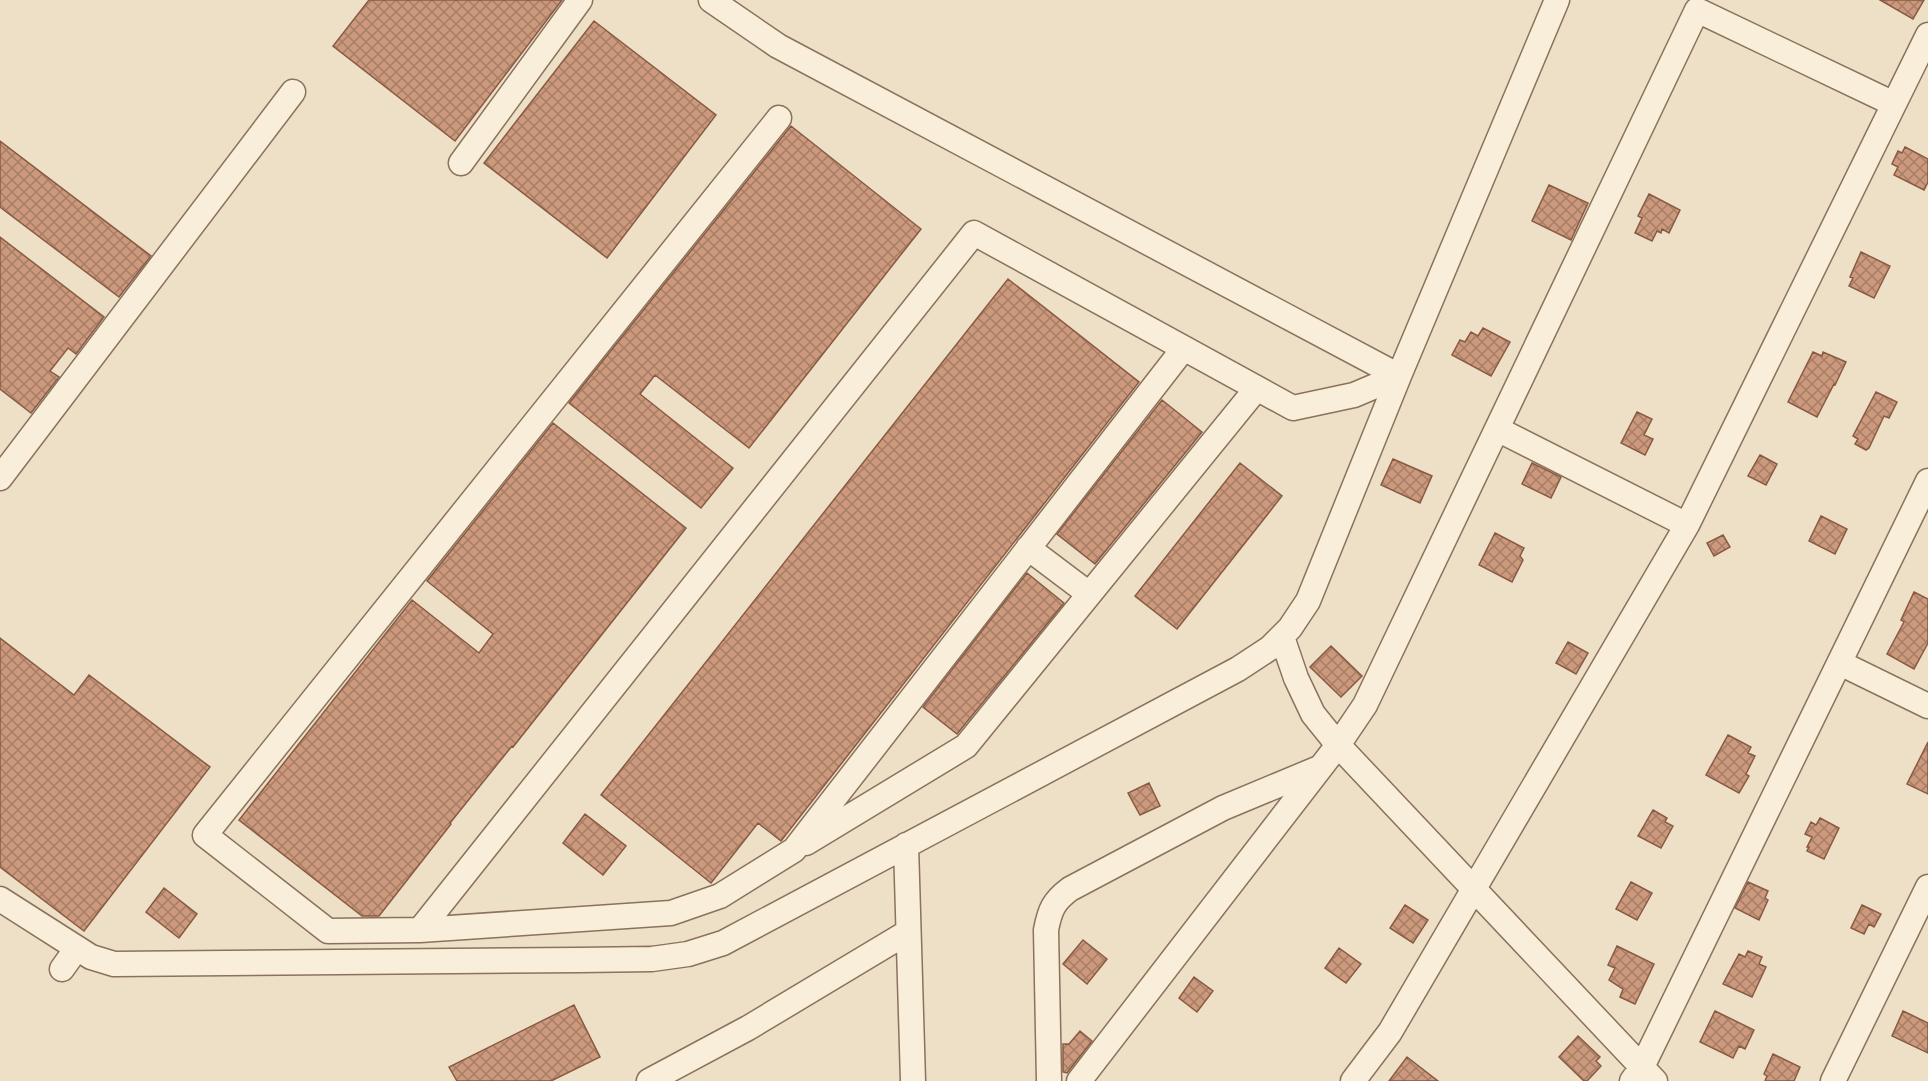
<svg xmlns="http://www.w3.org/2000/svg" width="1928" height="1081" viewBox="0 0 1928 1081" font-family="'PT Serif',serif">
<defs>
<pattern id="building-cross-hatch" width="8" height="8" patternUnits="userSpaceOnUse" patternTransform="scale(1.5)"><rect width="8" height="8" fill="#cc997d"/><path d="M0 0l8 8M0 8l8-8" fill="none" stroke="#a77d66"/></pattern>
</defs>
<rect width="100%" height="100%" fill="#eee0c6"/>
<path fill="url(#building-cross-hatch)" stroke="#895a42" stroke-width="1.5" d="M 369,0 L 562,0 L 455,141 L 333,46 Z
M 1880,0 L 1924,0 L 1913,19 Z
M 594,21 L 716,115 L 607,258 L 484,163 Z
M 791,126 L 921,229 L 749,448 L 655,375 L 640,394 L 733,468 L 701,508 L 569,403 Z
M 0,141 L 151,256 L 119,297 L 0,207 Z
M 1905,147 L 1928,159 L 1928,182 L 1924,190 L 1894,175 L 1898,167 L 1892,164 L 1898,151 L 1902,153 Z
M 1549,185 L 1588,203 L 1571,240 L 1532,221 Z
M 1649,194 L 1680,210 L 1669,233 L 1662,229 L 1661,233 L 1657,231 L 1652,241 L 1635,233 L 1642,218 L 1638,216 Z
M 0,237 L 104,317 L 76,354 L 68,348 L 50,371 L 59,377 L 31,413 L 0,389 Z
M 1861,252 L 1890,266 L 1874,298 L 1849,286 L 1853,278 L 1850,277 Z
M 1008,279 L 1139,382 L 781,841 L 758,823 L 711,883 L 601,795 Z
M 1483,328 L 1510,342 L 1491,376 L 1452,355 L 1460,340 L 1465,342 L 1471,332 L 1478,336 Z
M 1813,352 L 1822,356 L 1823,352 L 1846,362 L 1835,385 L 1834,384 L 1817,417 L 1788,402 Z
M 1876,392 L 1897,402 L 1889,418 L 1884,416 L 1869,448 L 1866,450 L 1855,444 L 1858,439 L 1853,436 Z
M 1162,400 L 1202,432 L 1095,564 L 1057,534 Z
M 1637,412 L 1652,419 L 1644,435 L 1653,439 L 1645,455 L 1621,443 Z
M 553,423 L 686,528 L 513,747 L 512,746 L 450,823 L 451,824 L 379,916 L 362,916 L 239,820 L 412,600 L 479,653 L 493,634 L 427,581 Z
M 1760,455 L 1777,464 L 1766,485 L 1748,476 Z
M 1393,459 L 1432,476 L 1420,503 L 1381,485 Z
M 1240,463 L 1282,496 L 1177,629 L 1135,596 Z
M 1532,463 L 1561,477 L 1551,498 L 1522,484 Z
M 1821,516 L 1847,529 L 1835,554 L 1809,541 Z
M 1495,533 L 1524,548 L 1520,556 L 1523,560 L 1512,582 L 1479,565 Z
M 1723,535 L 1730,547 L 1714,556 L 1707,543 Z
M 1027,573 L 1064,603 L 957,734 L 923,707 Z
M 1914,592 L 1928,599 L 1928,643 L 1914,669 L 1887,654 L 1904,622 L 1901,620 Z
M 0,638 L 74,695 L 89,675 L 210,767 L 84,931 L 0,867 Z
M 1568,642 L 1588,653 L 1576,674 L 1556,663 Z
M 1331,646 L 1362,676 L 1341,697 L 1310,667 Z
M 1728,735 L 1751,747 L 1748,753 L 1755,756 L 1746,774 L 1749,776 L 1739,793 L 1706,775 Z
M 1928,742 L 1928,794 L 1907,784 Z
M 1149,783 L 1160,806 L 1140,815 L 1128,793 Z
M 1653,810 L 1667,818 L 1665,822 L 1673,826 L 1661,848 L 1638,836 Z
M 585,814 L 626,846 L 603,875 L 563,843 Z
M 1820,818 L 1839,828 L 1824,859 L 1807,851 L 1809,847 L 1807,847 L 1812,837 L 1805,834 L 1811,822 L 1816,825 Z
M 1631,882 L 1652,893 L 1637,920 L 1616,909 Z
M 1748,882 L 1768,891 L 1765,898 L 1768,900 L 1759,920 L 1735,908 Z
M 164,888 L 197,914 L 179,938 L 146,912 Z
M 1405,905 L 1428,920 L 1413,943 L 1390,928 Z
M 1862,905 L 1881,914 L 1874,927 L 1869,924 L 1864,934 L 1851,928 Z
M 1083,940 L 1107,959 L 1087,984 L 1063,964 Z
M 1617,946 L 1654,964 L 1635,1004 L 1620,997 L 1623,989 L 1609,980 L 1615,968 L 1608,965 Z
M 1339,948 L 1361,964 L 1346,983 L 1325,968 Z
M 1748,951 L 1762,957 L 1759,964 L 1766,967 L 1752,997 L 1723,984 L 1739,954 L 1745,957 Z
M 1194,977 L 1213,991 L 1197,1012 L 1179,998 Z
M 574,1005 L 600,1057 L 551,1081 L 457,1081 L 449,1067 Z
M 1715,1011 L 1754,1030 L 1745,1049 L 1739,1046 L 1733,1058 L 1700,1042 Z
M 1903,1011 L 1928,1023 L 1928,1053 L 1892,1036 Z
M 1080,1031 L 1092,1041 L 1067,1073 L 1063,1072 L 1063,1044 L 1069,1044 Z
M 1578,1036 L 1600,1057 L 1596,1061 L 1601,1066 L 1587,1081 L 1584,1081 L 1559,1057 Z
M 1773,1054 L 1800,1067 L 1794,1081 L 1765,1081 L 1767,1076 L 1764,1074 Z
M 1407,1057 L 1438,1081 L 1389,1081 Z"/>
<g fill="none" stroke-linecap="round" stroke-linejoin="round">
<g stroke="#8a725c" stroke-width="27">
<path id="minor" d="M 711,0 L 778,46 L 1399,376
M 779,118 L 205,835 L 328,931 L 420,930 L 974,233 L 1293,408 L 1354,395 L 1399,376
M 461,163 L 580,0
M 1497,429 L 1687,525
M 0,478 L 293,92
M 1028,548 L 1089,594
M 1282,637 L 1296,678 L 1313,714 L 1338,745 L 1655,1081
M 1840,663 L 1928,706
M 806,843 L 966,746 L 1257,388
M 906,845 L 913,1081
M 0,899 L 91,957 L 114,964 L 579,960 L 652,959 L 688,954 L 723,943 L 1238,669 L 1270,648 L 1290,628 L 1308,601 L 1399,376 L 1557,0
M 420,930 L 671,913 L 720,896 L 794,850 L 1184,348
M 62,969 L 77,948
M 649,1081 L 748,1028 L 908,932
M 1049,1081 L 1046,930 C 1050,909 1054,901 1070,889 L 1223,808 L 1319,768
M 1079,1081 L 1338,745 L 1365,705 L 1697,10 L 1894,104
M 1353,1081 L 1390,1032 L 1687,525 L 1928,35
M 1632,1081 L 1642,1067 L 1928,481
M 1833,1081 L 1928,887"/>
</g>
<use href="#minor" stroke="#f9eeda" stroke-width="24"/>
</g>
</svg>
